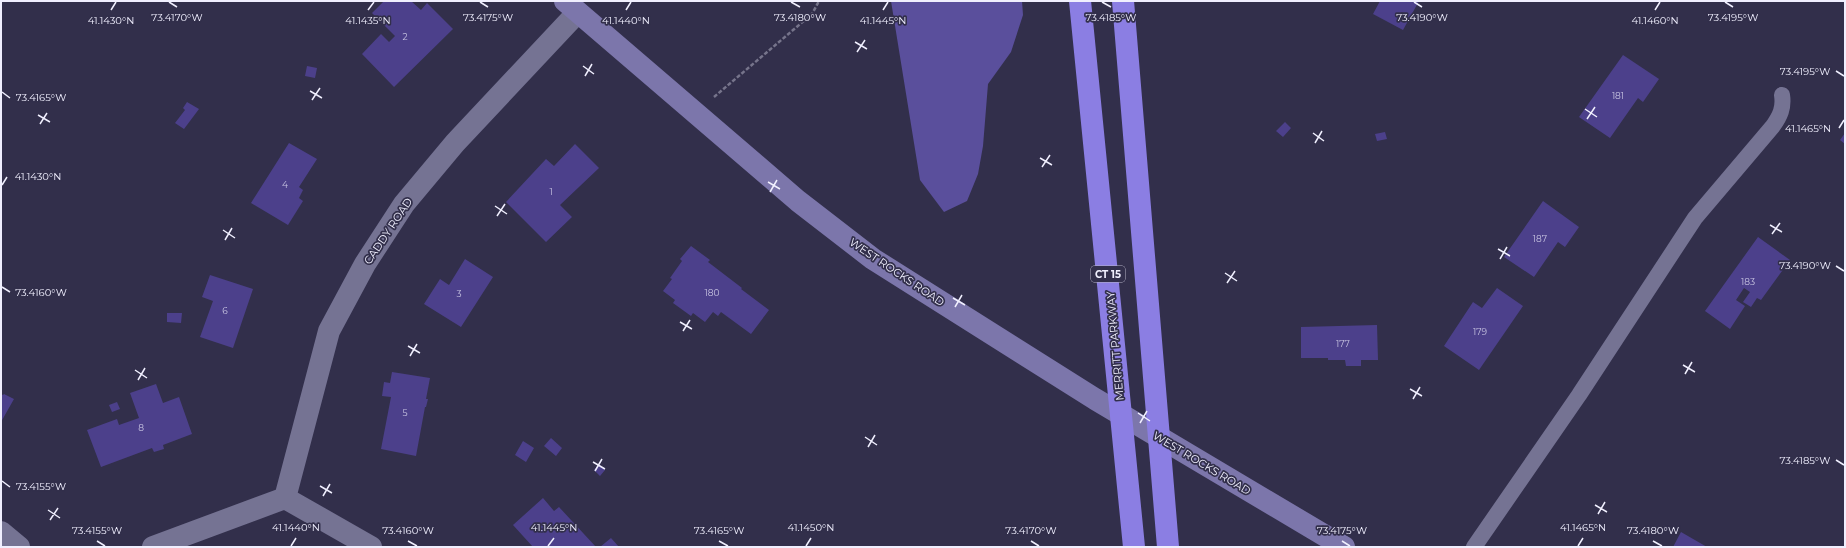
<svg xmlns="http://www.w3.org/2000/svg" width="1846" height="548" viewBox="0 0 1846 548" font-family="Montserrat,sans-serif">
<rect width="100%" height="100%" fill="#322f4b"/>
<path fill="#5a4f9c" d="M 891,1 L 1022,1 L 1023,15 L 1011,52 L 988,84 L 983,146 L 978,174 L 967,201 L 944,212 L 920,180 Z"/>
<path fill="#4c408b" d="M 384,1 L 411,1 L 421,10 L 427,3 L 453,29 L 394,87 L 362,54 L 381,34 L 389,42 L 395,36 L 372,13 Z
M 1380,1 L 1419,1 L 1403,30 L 1373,14 Z
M 1623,55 L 1659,79 L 1643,102 L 1638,98 L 1610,138 L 1579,117 Z
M 307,66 L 317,68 L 315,78 L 305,76 Z
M 187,102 L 199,109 L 184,129 L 175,123 L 185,110 L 183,108 Z
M 1285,122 L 1291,128 L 1283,137 L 1276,131 Z
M 1385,132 L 1387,139 L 1377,141 L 1375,134 Z
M 1845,133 L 1845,144 L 1840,140 Z
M 289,143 L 317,159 L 299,187 L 303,190 L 299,198 L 303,201 L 288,225 L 251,203 Z
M 575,144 L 599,168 L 560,205 L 572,217 L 546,242 L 506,202 L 546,159 L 554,166 Z
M 1543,201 L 1579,227 L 1565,247 L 1558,242 L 1534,277 L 1504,257 Z
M 1758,237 L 1790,260 L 1761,300 L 1757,298 L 1751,307 L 1743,302 L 1750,292 L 1744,288 L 1736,300 L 1745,306 L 1730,329 L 1705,311 Z
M 691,246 L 710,260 L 708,262 L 742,288 L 741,289 L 769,310 L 751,334 L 721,312 L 718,316 L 713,312 L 705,322 L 693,313 L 691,316 L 673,303 L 675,300 L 663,291 L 672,279 L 670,278 L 682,261 L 680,259 Z
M 465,259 L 493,277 L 461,327 L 424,304 L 440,279 L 449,285 Z
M 210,275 L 253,289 L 233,348 L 200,337 L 213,301 L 202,297 Z
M 1497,288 L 1523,306 L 1479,370 L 1444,346 L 1473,302 L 1482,308 Z
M 167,313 L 182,313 L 181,323 L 167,322 Z
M 1377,325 L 1378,360 L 1361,360 L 1361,366 L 1346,366 L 1345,360 L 1328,360 L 1328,358 L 1301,358 L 1301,327 Z
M 392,372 L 430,378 L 426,399 L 428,399 L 426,407 L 425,407 L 416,456 L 381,449 L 391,397 L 382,396 L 384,382 L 390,383 Z
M 156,384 L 163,403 L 179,397 L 192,434 L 163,445 L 164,449 L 154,452 L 152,448 L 101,467 L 87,430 L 117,419 L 119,425 L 139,418 L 130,393 Z
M 1,394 L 3,395 L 4,394 L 14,399 L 1,422 Z
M 117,402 L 120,409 L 112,412 L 109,405 Z
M 551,438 L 562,448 L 556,456 L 544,446 Z
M 523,441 L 534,448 L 526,462 L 515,455 Z
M 599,464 L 605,470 L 600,476 L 594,470 Z
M 543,498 L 554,511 L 559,507 L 596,547 L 533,547 L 513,525 Z
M 1681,532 L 1707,547 L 1673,547 Z
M 611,538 L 619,547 L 600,547 Z"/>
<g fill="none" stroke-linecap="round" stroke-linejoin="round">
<path stroke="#76748b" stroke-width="2.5" stroke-dasharray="4 2" stroke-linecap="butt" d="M 714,97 L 812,14 L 819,1"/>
<path stroke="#757393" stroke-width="16" d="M 1474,547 L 1579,395 L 1695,218 L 1773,126 C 1780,116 1784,108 1782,95"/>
<path stroke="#757393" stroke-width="22" d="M 285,498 L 329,331 L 365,264 L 404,204 L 455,143 L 577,13
M 285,498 L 371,547
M 1,532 L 19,547
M 153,547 L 285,498"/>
<path stroke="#7c76ab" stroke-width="22" d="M 565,1 L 798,201 L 873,259 L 1095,399 L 1344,547"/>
<path stroke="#8b7ee3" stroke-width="22" d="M 1080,1 L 1134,547
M 1123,1 L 1168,547"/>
</g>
<path fill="none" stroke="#f0effe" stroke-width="1.5" d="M 169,2 L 177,7M 480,2 L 488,7M 791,2 L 800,7M 1102,2 L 1111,7M 1414,2 L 1422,7M 1725,2 L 1733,7M 111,10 L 116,2M 368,10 L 374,2M 626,10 L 631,2M 883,10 L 888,2M 1655,10 L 1660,2M 855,42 L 867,49M 857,52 L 865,40M 583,66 L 594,74M 1836,71 L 1844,76M 585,76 L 592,64M 310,91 L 322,98M 2,92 L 10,98M 312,100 L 320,88M 1585,109 L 1597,117M 38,115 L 50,122M 1587,119 L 1595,107M 40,124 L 47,113M 1839,128 L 1844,120M 1313,133 L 1324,141M 1315,143 L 1322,131M 1040,158 L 1052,165M 1042,167 L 1050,155M 768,182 L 780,189M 2,185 L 7,177M 770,192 L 777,180M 495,206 L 507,214M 497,216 L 505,204M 1770,225 L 1782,232M 223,230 L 235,238M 1772,234 L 1780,223M 225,240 L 232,228M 1498,249 L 1510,256M 1500,259 L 1507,247M 1836,266 L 1844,271M 1225,273 L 1237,281M 1227,283 L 1235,271M 2,287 L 10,292M 953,298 L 965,305M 955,307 L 962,295M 680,322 L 692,329M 683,331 L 690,320M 408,346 L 420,353M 410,356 L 417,344M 1683,365 L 1695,372M 135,370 L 147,378M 1685,374 L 1692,362M 138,380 L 145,368M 1410,389 L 1422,396M 1413,399 L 1420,387M 1138,413 L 1150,421M 1140,423 L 1147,411M 865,437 L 877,445M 868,447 L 875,435M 1836,460 L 1844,465M 593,462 L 605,469M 595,471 L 602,459M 2,481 L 10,487M 320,486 L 332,493M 323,496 L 330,484M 1595,505 L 1607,512M 48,510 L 60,518M 1598,514 L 1605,502M 50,520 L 58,508M 97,541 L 105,546M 408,541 L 417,546M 719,541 L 728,546M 1031,541 L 1039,546M 1342,541 L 1350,546M 1653,541 L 1662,546M 291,546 L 296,538M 548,546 L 554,538M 806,546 L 811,538M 1578,546 L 1583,538"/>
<g text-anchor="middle" stroke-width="3.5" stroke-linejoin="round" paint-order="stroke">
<g font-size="9" fill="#c7c3e1">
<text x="405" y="40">2</text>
<text x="1618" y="99">181</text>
<text x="285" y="188">4</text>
<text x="551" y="195">1</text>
<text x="1540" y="242">187</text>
<text x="1748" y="285">183</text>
<text x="712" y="296">180</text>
<text x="459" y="297">3</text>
<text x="225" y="314">6</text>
<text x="1480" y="335">179</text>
<text x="1343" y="347">177</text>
<text x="405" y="416">5</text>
<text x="141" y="431">8</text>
</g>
<rect fill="#322f4b" stroke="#b7b5c8" stroke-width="1" x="1091" y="266" width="34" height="16" rx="3"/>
<g font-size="10" font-weight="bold" fill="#f0effe">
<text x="1108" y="278">CT 15</text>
</g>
<g font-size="11" fill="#f0effe" stroke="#322f4b">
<text transform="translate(388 231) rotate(-56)" y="4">CADDY ROAD</text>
<text transform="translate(897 272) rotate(34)" y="4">WEST ROCKS ROAD</text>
<text transform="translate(1115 346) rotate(-95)" y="4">MERRITT PARKWAY</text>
<text transform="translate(1202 463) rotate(31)" y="4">WEST ROCKS ROAD</text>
</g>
</g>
<g font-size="10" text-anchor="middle" fill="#f0effe" stroke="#322f4b" stroke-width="3.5" stroke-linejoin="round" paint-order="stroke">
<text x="800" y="21">73.4180°W</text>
<text x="177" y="21">73.4170°W</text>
<text x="488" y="21">73.4175°W</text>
<text x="1111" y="21">73.4185°W</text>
<text x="1422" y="21">73.4190°W</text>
<text x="1733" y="21">73.4195°W</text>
<text x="111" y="24">41.1430°N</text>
<text x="368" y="24">41.1435°N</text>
<text x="626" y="24">41.1440°N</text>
<text x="883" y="24">41.1445°N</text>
<text x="1655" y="24">41.1460°N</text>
<text x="1805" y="75">73.4195°W</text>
<text x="41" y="101">73.4165°W</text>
<text x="1808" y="132">41.1465°N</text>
<text x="38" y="180">41.1430°N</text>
<text x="1805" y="269">73.4190°W</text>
<text x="41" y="296">73.4160°W</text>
<text x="1805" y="464">73.4185°W</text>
<text x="41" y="490">73.4155°W</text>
<text x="296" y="531">41.1440°N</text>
<text x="554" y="531">41.1445°N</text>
<text x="811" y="531">41.1450°N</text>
<text x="1583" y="531">41.1465°N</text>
<text x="97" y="534">73.4155°W</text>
<text x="408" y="534">73.4160°W</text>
<text x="719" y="534">73.4165°W</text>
<text x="1031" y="534">73.4170°W</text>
<text x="1342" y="534">73.4175°W</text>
<text x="1653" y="534">73.4180°W</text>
</g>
<rect width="1846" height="548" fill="none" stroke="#f0effe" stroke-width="4"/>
</svg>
